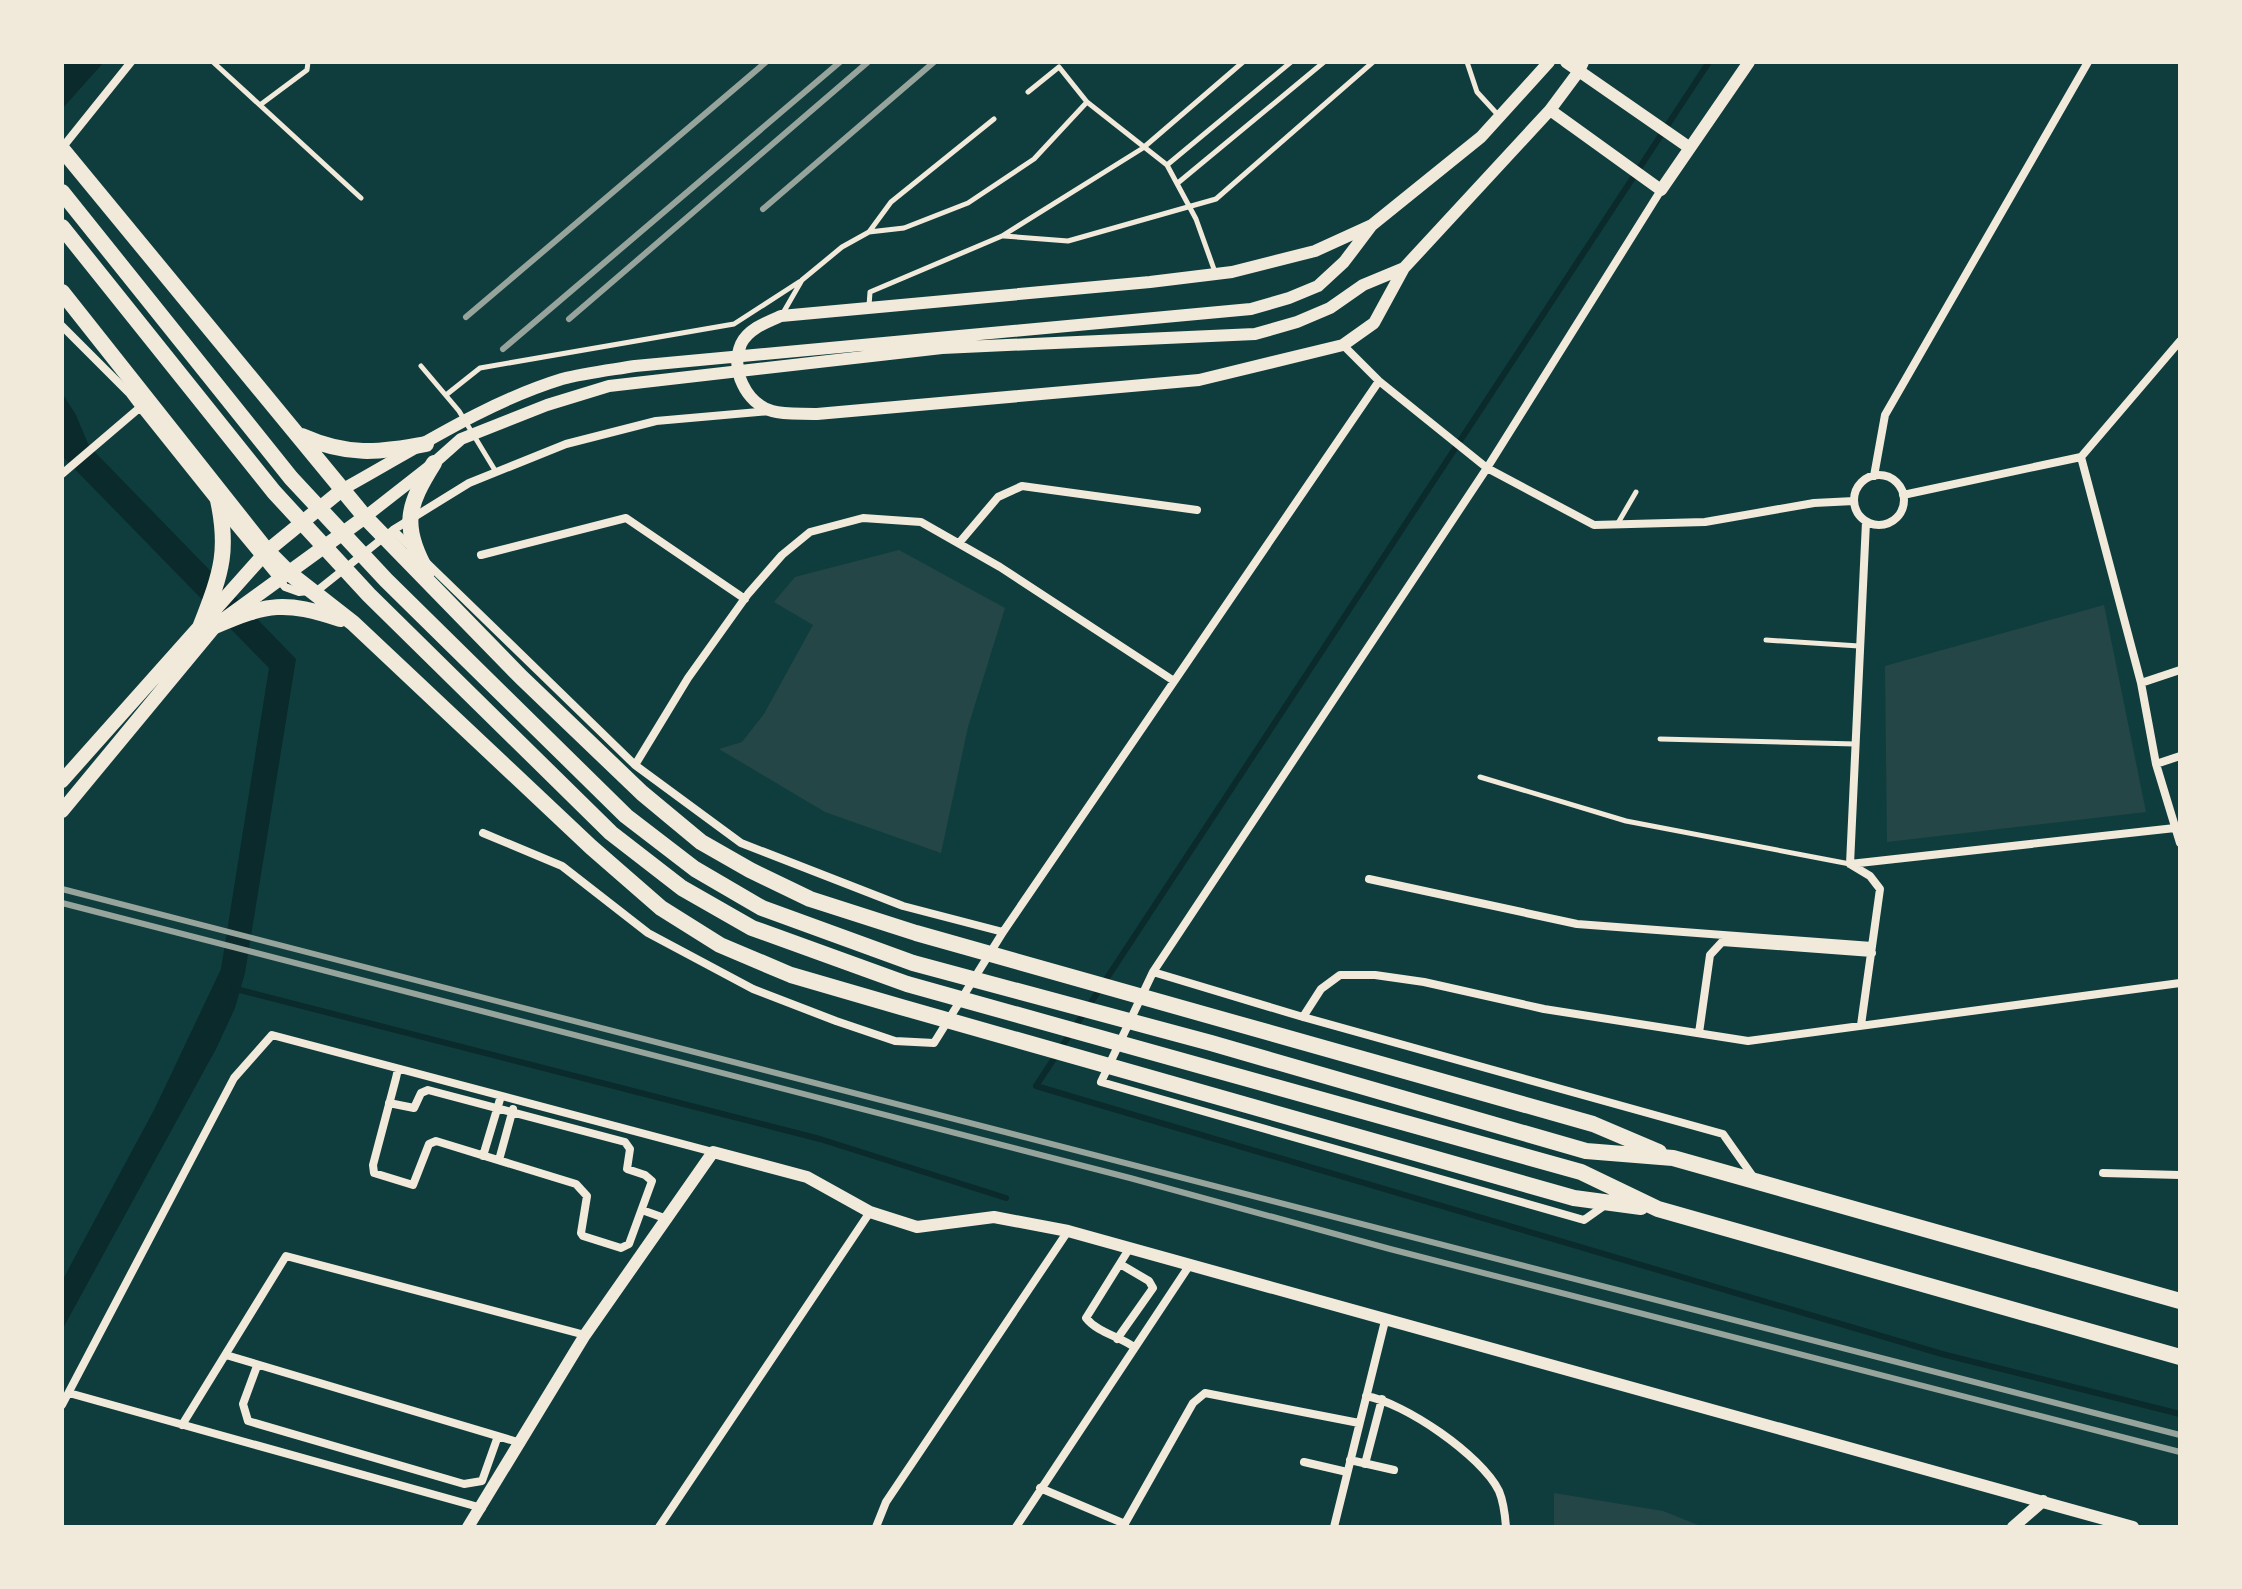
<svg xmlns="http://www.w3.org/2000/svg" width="2242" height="1589" viewBox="0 0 2242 1589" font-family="'Work Sans',sans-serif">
<rect width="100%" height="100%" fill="#0f3d3e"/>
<path fill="#244646" d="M 899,550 L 1005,608 L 968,727 L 941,853 L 825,812 L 719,749 L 742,742 L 764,714 L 813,625 L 774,602 L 795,577 Z
M 2104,605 L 2146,812 L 1887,842 L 1885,666 Z
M 1554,1493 L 1663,1511 L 1703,1527 L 1554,1527 Z"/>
<path fill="#0a2a2b" d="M 62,62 L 104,62 L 62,109 Z
M 62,393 L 76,415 L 89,446 L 296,659 L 245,973 L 235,1008 L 216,1049 L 62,1330 L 62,1281 L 155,1108 L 221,969 L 269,668 L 62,456 Z"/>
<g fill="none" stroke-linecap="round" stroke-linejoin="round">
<path stroke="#0a2a2b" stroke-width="6" d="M 1709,62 L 1036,1086 L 1942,1354 L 2180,1414
M 232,988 L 820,1139 L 1006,1198"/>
<path stroke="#f1e9da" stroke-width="5" d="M 213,62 L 361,198
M 1467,62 L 1477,92 L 1499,116
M 1028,92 L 1059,67 L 1087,102
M 260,105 L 307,70 L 308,62
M 1167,165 L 1291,62
M 1179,182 L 1324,62
M 869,232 L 891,202 L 994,119
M 1004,236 L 1068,241 L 1216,199 L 1373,62
M 869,306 L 870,292 L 1002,236 L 1143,148 L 1243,62
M 783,313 L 802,280 L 842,247 L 869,232 L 904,228 L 968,203 L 1034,159 L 1087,102 L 1167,165 L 1196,219 L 1215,272
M 421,366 L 459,411 L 496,472
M 446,395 L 480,368 L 734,324 L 799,282
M 1618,523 L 1636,492
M 1766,640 L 1859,646
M 1660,739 L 1855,744
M 1480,777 L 1626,821 L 1850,864"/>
<path stroke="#f1e9da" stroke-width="8" d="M 62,148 L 131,62
M 62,326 L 130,394 L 142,410
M 1343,345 L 1379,381 L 1487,468 L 1594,525 L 1705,522 L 1814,503 L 1854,501
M 2081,457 L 2141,683 L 2156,764 L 2180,843
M 2081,457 L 2180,341
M 62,474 L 137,410 L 142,410 L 214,500
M1854 500a25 25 0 1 1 50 0a25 25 0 1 1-50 0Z
M 1874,476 L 1885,415 L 2088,62
M 1903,495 L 2081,457
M 222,511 L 285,587 L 299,592 L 318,590 L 393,530 L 412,548
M 393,530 L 469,483 L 566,444 L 656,421 L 771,411
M 959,543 L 998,497 L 1022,486 L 1197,510
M 481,555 L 626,518 L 745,599
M 427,563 L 635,765 L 741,843 L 903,906 L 1003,932
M 2141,683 L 2180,670
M 2156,764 L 2180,756
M 635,765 L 688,678 L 748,594 L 782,555 L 810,532 L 863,518 L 921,522 L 1000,567 L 1174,681
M 483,833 L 562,866 L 648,933 L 753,989 L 836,1021 L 895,1041 L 934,1043 L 1003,932 L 1379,381
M 1850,864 L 1866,522
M 1850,864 L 2175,828
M 1850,864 L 1870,876 L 1880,889 L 1861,1025
M 1369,879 L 1577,924 L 1872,946
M 1153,972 L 1303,1017 L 1723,1134 L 1754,1178
M 1303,1017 L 1321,989 L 1340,975 L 1375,975 L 1424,982 L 1544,1009 L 1748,1041 L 2180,983
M 1699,1033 L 1710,955 L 1722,942 L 1872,953
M 389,1103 L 414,1108 L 421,1093 L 428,1090 L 625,1142 L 630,1149 L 627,1169 L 645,1175 L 652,1181 L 629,1244 L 621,1248 L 583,1236 L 581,1233 L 587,1196 L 576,1184 L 436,1141 L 429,1144 L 413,1185 L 374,1173 L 373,1165 L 396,1078 L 398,1069
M 483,1156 L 501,1096
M 499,1160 L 513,1109
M 2103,1173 L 2180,1175
M 1608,1203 L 1584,1220 L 1101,1082 L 1153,972 L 1487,468 L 1661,190
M 642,1210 L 667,1219
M 1129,1249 L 1086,1318 C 1098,1333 1119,1336 1134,1347
M 1117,1339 L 1153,1288 L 1149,1281 L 1120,1264
M 226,1355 L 521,1443
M 257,1366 L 243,1404 L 248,1421 L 464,1484 L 482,1481 L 498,1436
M 69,1393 L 482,1508
M 1366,1396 C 1405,1403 1481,1455 1499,1491 C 1504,1503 1505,1514 1506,1527
M 62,1405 L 234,1078 L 272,1035 L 713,1152
M 182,1425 L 286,1256 L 585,1335
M 1350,1460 L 1394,1470
M 1304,1462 L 1347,1472
M 1365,1464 L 1382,1399
M 1040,1488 L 1125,1524
M 659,1527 L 870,1212
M 876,1527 L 886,1502 L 1068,1231
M 1016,1527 L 1189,1266
M 1123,1527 L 1193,1403 L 1205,1393 L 1359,1423
M 1334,1527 L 1385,1321"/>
<path stroke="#f1e9da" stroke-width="12" d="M 1566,62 L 1690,148
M 1550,110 L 1661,190 L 1749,62
M 1372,225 L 1315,251 L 1232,272 L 1150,282 L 781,316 C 767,322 748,329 741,344 C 730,370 746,403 772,411 C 785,415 803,413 817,414 L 1199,380 L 1343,345 L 1374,323 L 1404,268
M 343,489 C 414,450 484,403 562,379 C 585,373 611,370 635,366 L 1251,309 L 1289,298 L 1318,286 L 1344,262 L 1372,225 L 1481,137 L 1549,62
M 365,517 L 434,463 L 461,439 L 547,405 L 609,386 L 942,348 L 1255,334 L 1297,322 L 1330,308 L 1363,285 L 1404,268 L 1550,110 L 1579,71 L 1583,62
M 468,1527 L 585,1335 L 713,1152 L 807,1177 L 870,1212 L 917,1227 L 994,1217 L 1068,1231 L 2133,1527
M 2013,1527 L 2043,1501"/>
<path stroke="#f1e9da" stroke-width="14" d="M 62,781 L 267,551 L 343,489
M 62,811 L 215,626 L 365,517"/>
<path stroke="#f1e9da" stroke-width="16" d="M 62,149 L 365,517 L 521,677 L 642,793 L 701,842 L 750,870 L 810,899 L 916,933 L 1593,1124 L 1659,1152
M 62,192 L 291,478 L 386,580 L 626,816 L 695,869 L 762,908 L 913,963 L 1211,1043 L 1586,1151 L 1673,1158 L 2180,1301
M 62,227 L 274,492 L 369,595 L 611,833 L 682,888 L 752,928 L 907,984 L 1581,1172 L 1658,1209 L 2180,1357
M 62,292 L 267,551 L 289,573 L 353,623 L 591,847 L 661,908 L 720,945 L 791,975 L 901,1007 L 1574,1198 L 1641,1207
M 302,436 C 347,456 378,453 426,444
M 427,572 C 401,526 407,506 434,463
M 201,625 C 222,571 230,549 216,491
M 215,626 C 268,603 285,601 340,619"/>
<path stroke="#97a49c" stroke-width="6" d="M 763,209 L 934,62
M 466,317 L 766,62
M 569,319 L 868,62
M 503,349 L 840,62
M 62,889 L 2180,1435
M 62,903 L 1130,1178 L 1390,1249 L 2180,1452"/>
</g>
<rect width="2242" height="1589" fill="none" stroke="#f1e9da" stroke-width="128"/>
</svg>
